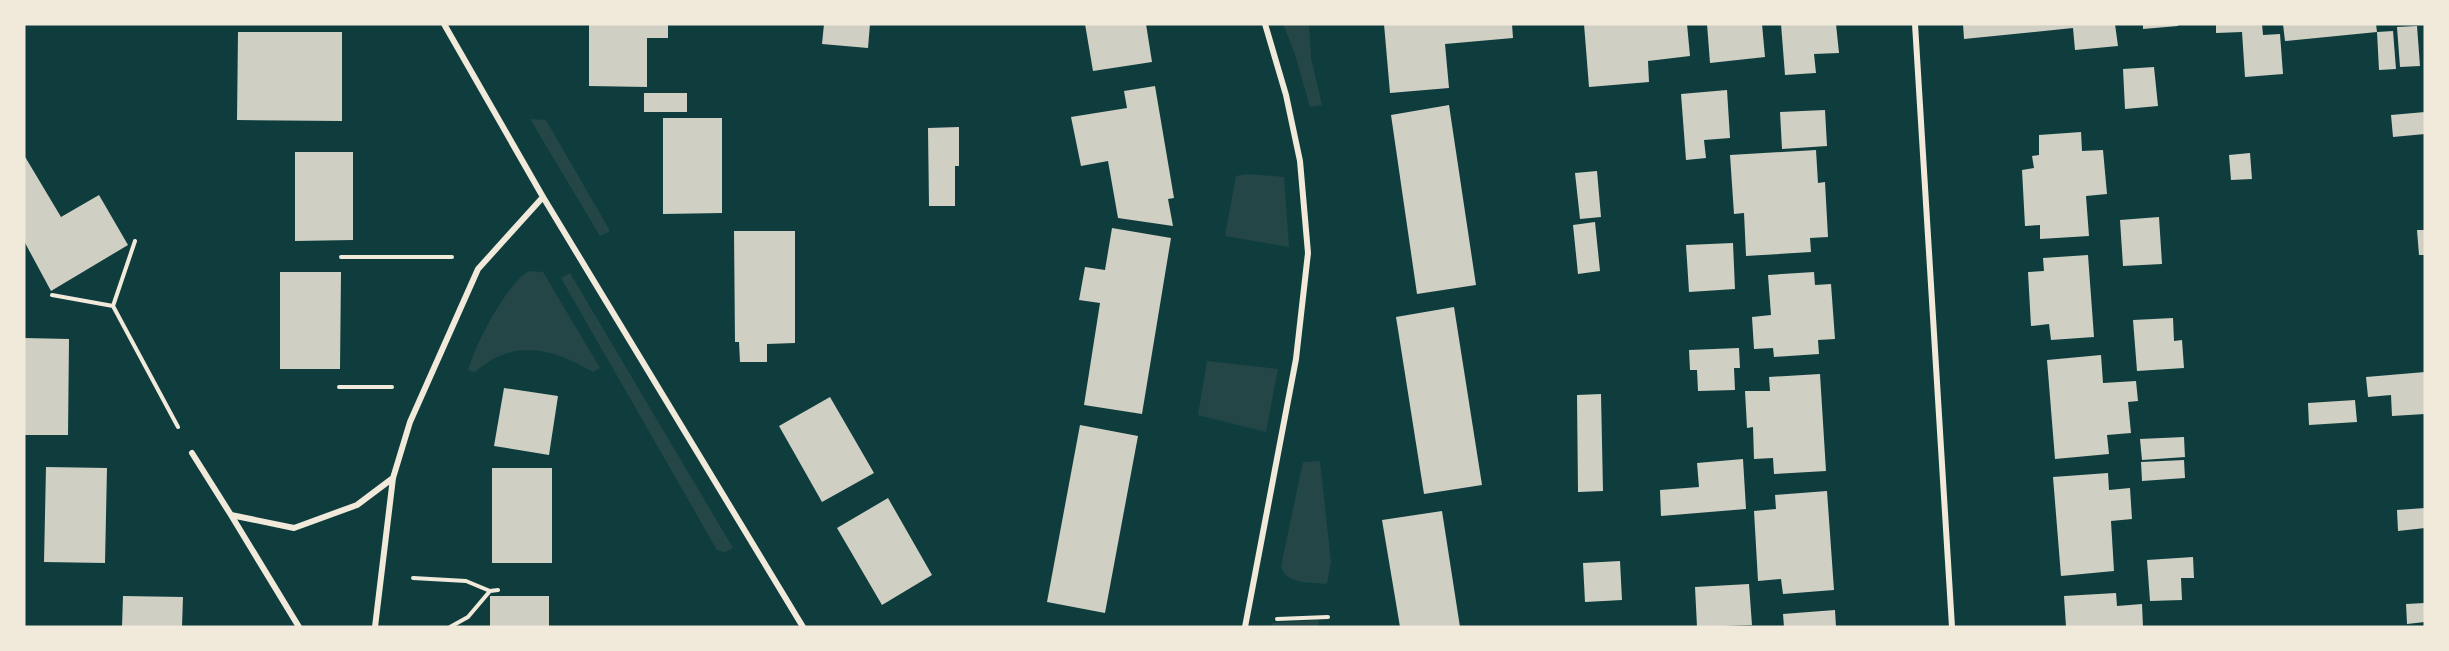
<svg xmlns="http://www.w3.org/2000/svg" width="2449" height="651" viewBox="0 0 2449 651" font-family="'Nunito Sans',sans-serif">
<rect width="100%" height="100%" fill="#0f3d3e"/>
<path fill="#244646" d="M 1283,24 L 1309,24 L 1311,58 L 1322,105 L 1310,107 L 1295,54 Z
M 530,119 L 546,120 L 610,231 L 600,236 Z
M 1247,174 L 1284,177 L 1289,247 L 1225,236 L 1236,176 Z
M 529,271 L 543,272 L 600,368 L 593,372 C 553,349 515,337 475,372 L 468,370 C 475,345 506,284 529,271 Z
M 570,273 L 733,548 L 725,552 L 717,550 L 561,278 Z
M 1207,361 L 1278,369 L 1266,432 L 1198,415 Z
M 1320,461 L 1331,562 L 1327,584 C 1310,582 1286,585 1281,566 L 1303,462 Z
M 1319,620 L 1318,627 L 1271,627 L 1272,623 Z"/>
<path fill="#cfcfc3" d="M 589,24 L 668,24 L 668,38 L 647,38 L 647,87 L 589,86 Z
M 824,24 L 870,24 L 868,48 L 822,44 Z
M 1085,24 L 1146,24 L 1152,62 L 1093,71 Z
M 1384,24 L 1512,24 L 1513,38 L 1445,44 L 1449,88 L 1390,93 Z
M 1584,24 L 1687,24 L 1690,56 L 1648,61 L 1649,82 L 1589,87 Z
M 1707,24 L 1762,24 L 1765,57 L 1710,63 Z
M 1781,24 L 1836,24 L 1839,53 L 1814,54 L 1816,73 L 1785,75 Z
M 1963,24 L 2115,24 L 2118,46 L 2075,50 L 2073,28 L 1964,39 Z
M 2143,24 L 2178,24 L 2178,26 L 2143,29 Z
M 2216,24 L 2262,24 L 2263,35 L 2280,34 L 2283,74 L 2245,77 L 2242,32 L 2216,33 Z
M 2283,24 L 2376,24 L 2377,32 L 2285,41 Z
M 2417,26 L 2420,66 L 2400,67 L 2397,27 Z
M 2393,31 L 2396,69 L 2379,70 L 2377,32 Z
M 238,32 L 342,32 L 342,121 L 237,120 Z
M 2154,67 L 2158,106 L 2125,109 L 2123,69 Z
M 1155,86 L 1174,198 L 1168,199 L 1173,226 L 1118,218 L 1108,161 L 1081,166 L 1071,117 L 1127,108 L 1124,91 Z
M 1727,90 L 1730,138 L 1704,140 L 1706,158 L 1686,160 L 1681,94 Z
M 644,93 L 687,93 L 687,112 L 644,112 Z
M 1449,105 L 1476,285 L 1417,294 L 1391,115 Z
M 1825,110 L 1827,146 L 1782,149 L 1780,112 Z
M 2425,112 L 2425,134 L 2393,137 L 2391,115 Z
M 663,118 L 722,118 L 722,213 L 663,214 Z
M 959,127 L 959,166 L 955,166 L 955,206 L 929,206 L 928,128 Z
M 2081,132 L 2082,151 L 2103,150 L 2107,194 L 2086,196 L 2089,236 L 2040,239 L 2040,225 L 2025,226 L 2022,170 L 2034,168 L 2032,156 L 2039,155 L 2039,135 Z
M 1816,150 L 1818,183 L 1825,182 L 1828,237 L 1810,238 L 1811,252 L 1746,256 L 1744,213 L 1734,214 L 1730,155 Z
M 295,152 L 353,152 L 353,240 L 295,241 Z
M 2250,153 L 2252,179 L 2231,180 L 2229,155 Z
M 24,155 L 61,217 L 99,195 L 128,245 L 51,291 L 24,241 Z
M 1597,171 L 1601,217 L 1580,219 L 1575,173 Z
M 2159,217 L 2162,264 L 2123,266 L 2120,220 Z
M 1595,222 L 1600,271 L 1578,274 L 1573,225 Z
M 1112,228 L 1171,238 L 1142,414 L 1084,405 L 1100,303 L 1079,300 L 1085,267 L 1105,270 Z
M 2417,230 L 2425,230 L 2425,255 L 2419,255 Z
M 734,231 L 795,231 L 795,343 L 767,344 L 767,362 L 740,362 L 739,342 L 735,342 Z
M 1733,243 L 1735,289 L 1689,292 L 1686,245 Z
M 2088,255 L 2094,337 L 2051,340 L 2049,324 L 2031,326 L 2028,272 L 2044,271 L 2043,258 Z
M 280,272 L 341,272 L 340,369 L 280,369 Z
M 1814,272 L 1815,285 L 1831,284 L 1835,339 L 1818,340 L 1819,354 L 1774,357 L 1773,348 L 1754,349 L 1752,317 L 1771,315 L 1768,275 Z
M 1454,307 L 1482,485 L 1424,494 L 1396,317 Z
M 2173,318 L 2174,341 L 2182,340 L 2184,368 L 2137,371 L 2133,320 Z
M 24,338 L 69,339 L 68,435 L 24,435 Z
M 1739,348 L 1740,368 L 1734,368 L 1735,390 L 1698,391 L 1697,370 L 1690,370 L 1689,350 Z
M 2101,355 L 2103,383 L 2136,381 L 2138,401 L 2128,402 L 2131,433 L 2107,435 L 2109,454 L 2055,459 L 2047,360 Z
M 2425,372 L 2425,414 L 2392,416 L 2391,395 L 2368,397 L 2366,377 Z
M 1820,374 L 1826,471 L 1774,474 L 1773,458 L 1754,459 L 1753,427 L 1747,428 L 1745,391 L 1770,391 L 1769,377 Z
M 504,388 L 558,396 L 549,455 L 494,446 Z
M 1601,394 L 1603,491 L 1578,492 L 1577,395 Z
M 830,397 L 874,473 L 822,502 L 779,426 Z
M 2355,400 L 2357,422 L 2309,425 L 2308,403 Z
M 1080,425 L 1138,436 L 1105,613 L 1047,602 Z
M 2184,437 L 2185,457 L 2142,460 L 2140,439 Z
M 1743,459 L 1746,509 L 1661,516 L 1660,490 L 1699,487 L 1697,463 Z
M 2184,460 L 2185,478 L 2142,481 L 2141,462 Z
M 46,467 L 107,468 L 105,563 L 44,562 Z
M 492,468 L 552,468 L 552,563 L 492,563 Z
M 2108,473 L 2109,490 L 2130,488 L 2132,519 L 2111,521 L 2114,571 L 2061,576 L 2053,477 Z
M 1827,491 L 1834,590 L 1783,594 L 1781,579 L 1758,581 L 1754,511 L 1776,509 L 1775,495 Z
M 888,498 L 932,575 L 882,605 L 837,528 Z
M 2425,508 L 2425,528 L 2398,531 L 2397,510 Z
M 1442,511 L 1460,627 L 1400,627 L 1382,520 Z
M 2193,557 L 2194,578 L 2181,578 L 2182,600 L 2150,601 L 2147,560 Z
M 1620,561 L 1622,600 L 1585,602 L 1583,563 Z
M 1749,584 L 1752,625 L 1697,627 L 1695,587 Z
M 2116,593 L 2117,606 L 2142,604 L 2143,627 L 2066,627 L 2064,596 Z
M 123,596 L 183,597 L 182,627 L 122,627 Z
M 490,596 L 549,596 L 549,627 L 490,627 Z
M 2425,603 L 2425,622 L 2407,624 L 2406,604 Z
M 1835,610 L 1836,627 L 1784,627 L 1783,614 Z"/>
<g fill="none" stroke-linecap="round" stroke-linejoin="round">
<path stroke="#f1e9da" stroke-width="4" d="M 341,257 L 452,257
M 52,295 L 113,306 L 135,241
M 113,306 L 178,427
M 339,387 L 392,387
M 413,578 L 466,581 L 490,591
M 1277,619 L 1328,617
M 450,627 L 468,617 L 490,591 L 498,590"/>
<path stroke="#f1e9da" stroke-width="6" d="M 444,24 L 543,197 L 803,627
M 1915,24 L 1952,627
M 192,453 L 231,515
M 299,627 L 231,515 L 294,528 L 357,505 L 393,478
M 375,627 L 393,478 L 410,422 L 478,269 L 543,197
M 1245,627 L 1296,359 L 1308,253 L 1300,161 L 1286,95 L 1265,24"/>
</g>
<rect width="2449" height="651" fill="none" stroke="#f1e9da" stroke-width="51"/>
</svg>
